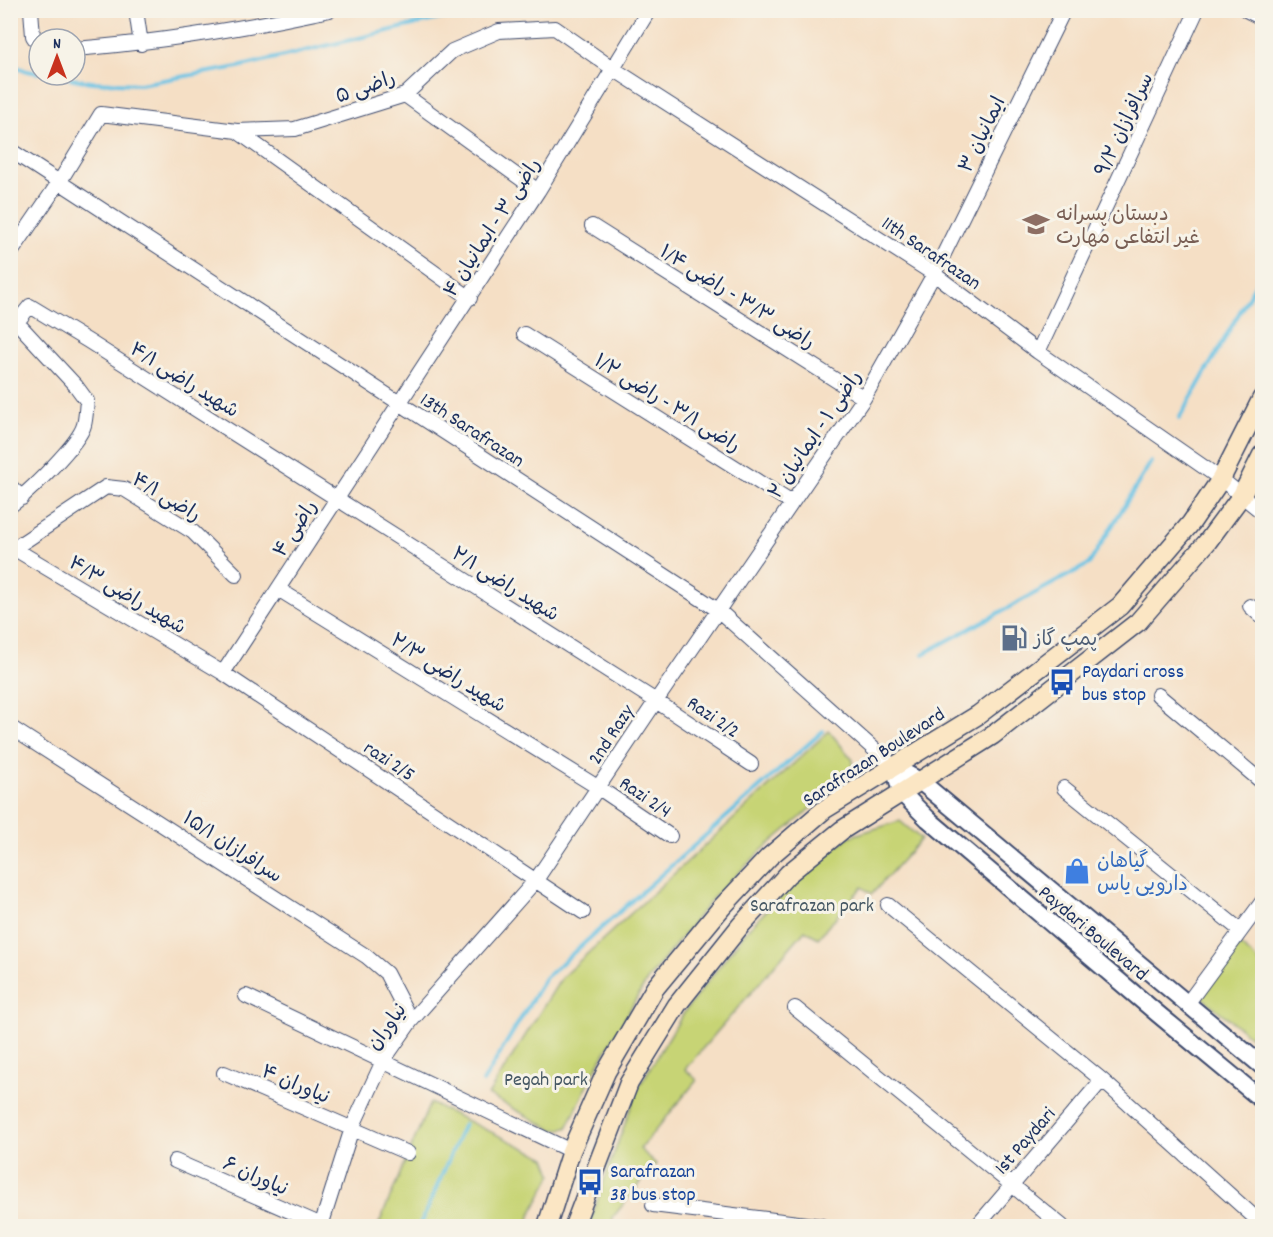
<svg xmlns="http://www.w3.org/2000/svg" width="1273" height="1237" viewBox="0 0 1273 1237" font-family="Dekko,'Playpen Sans Arabic',sans-serif">
<rect width="100%" height="100%" fill="#f7f3e8"/>
<filter id="ink" filterUnits="userSpaceOnUse"><feTurbulence type="fractalNoise" baseFrequency=".0167" numOctaves="2"/><feDisplacementMap in="SourceGraphic" scale="12" xChannelSelector="R" yChannelSelector="G"/><feConvolveMatrix kernelMatrix="1 2 1 2 8 2 1 2 1" color-interpolation-filters="sRGB"/></filter>
<filter id="wash" filterUnits="userSpaceOnUse"><feTurbulence type="fractalNoise" baseFrequency=".008" numOctaves="4" result="noise"/><feDisplacementMap in="SourceGraphic" scale="24" xChannelSelector="R" yChannelSelector="G"/><feGaussianBlur stdDeviation="1.35" result="paint"/><feColorMatrix in="noise" values="0 0 0 0 0 0 0 0 0 0 0 0 0 0 0 0 0 1.4 0 .05"/><feComposite in="paint" operator="in"/></filter>
<g filter="url(#wash)">
<rect width="100%" height="100%" fill="#f5dfc5"/>
<path fill="#c7d475" stroke="#71826a" stroke-width="1.5" d="M 829,731 L 853,760 L 851,780 L 819,802 L 762,850 L 712,899 L 646,982 L 596,1068 L 567,1128 L 553,1130 L 488,1095 L 562,977 Z
M 900,821 L 921,839 L 872,894 L 862,887 L 818,938 L 805,930 L 685,1069 L 697,1080 L 640,1149 L 656,1164 L 613,1217 L 612,1226 L 589,1226 L 603,1183 L 638,1088 L 685,1011 L 747,930 L 794,883 L 848,837 Z
M 1240,945 L 1262,964 L 1262,1046 L 1199,995 Z
M 430,1103 L 546,1158 L 552,1174 L 530,1216 L 528,1226 L 378,1226 Z"/>
<g fill="none" stroke-linecap="round" stroke-linejoin="round">
<path stroke="#67c2e4" stroke-width="4" d="M 10,64 L 27,71 L 39,73
M 51,75 L 91,82 L 140,84 L 238,67 L 459,14 L 497,10
M 1179,419 L 1262,273
M 923,654 L 1089,564 L 1151,462
M 483,1082 L 545,978 L 823,731
M 420,1226 L 464,1124"/>
</g>
</g>
<g filter="url(#ink)">
<g fill="none" stroke-linecap="round" stroke-linejoin="round">
<g stroke="#3c496d" stroke-width="16">
<path id="minor" d="M 31,10 L 33,36 L 39,45
M 136,10 L 141,44
M 1246,10 L 1262,18
M 75,49 C 161,42 246,28 330,10
M 405,95 L 538,191
M 237,131 L 470,298
M 10,150 L 718,610 L 894,767
M 592,226 L 864,398
M 10,254 L 60,181 L 101,114 L 237,131 L 295,129 L 405,95 L 452,51 L 499,31 L 555,28 L 612,68 L 934,274 L 1038,352 L 1221,479 L 1262,512
M 10,315 L 76,386 L 87,401 C 86,409 86,418 84,425 C 79,444 27,494 10,506
M 17,322 L 30,306 L 88,341 L 656,701 L 751,764
M 524,334 L 792,503
M 1038,352 L 1197,10
M 10,486 L 22,498
M 13,548 L 223,673 L 583,912
M 10,551 L 106,487 L 124,489 L 193,532 L 236,575
M 278,589 L 599,788 L 670,836
M 1250,606 L 1262,617
M 223,673 L 538,191 L 649,10
M 1158,695 L 1262,782
M 10,727 L 366,956 L 386,973 L 411,1021
M 1064,788 L 1240,930
M 888,905 L 1102,1080 L 1262,1224
M 246,996 L 571,1151
M 1187,1004 L 1262,902
M 795,1008 L 1062,1226
M 224,1073 L 408,1153
M 175,1161 L 324,1226
M 653,1205 L 822,1226
M 321,1226 L 352,1128 L 383,1061 L 411,1021 L 536,880 L 656,701 L 864,398 L 934,274 L 1064,10
M 977,1226 L 1102,1080"/>
</g>
<g stroke="#3c496d" stroke-width="20">
<path id="tertiary" d="M 894,767 L 901,792 L 928,819 L 1158,1014 L 1262,1100
M 894,767 L 920,781 L 1262,1066"/>
</g>
<g stroke="#3c496d" stroke-width="21">
<path id="secondary" d="M 547,1226 L 571,1151 L 606,1072 L 655,988 L 722,907 L 769,857 L 825,809 L 978,715 L 1120,606 L 1191,523 L 1221,479 L 1262,398
M 574,1226 L 629,1083 L 677,1005 L 741,925 L 788,874 L 842,830 L 993,735 L 1138,622 L 1208,541 L 1242,495 L 1262,455"/>
</g>
<use href="#minor" stroke="#fff" stroke-width="14"/>
<use href="#tertiary" stroke="#fff" stroke-width="16"/>
<use href="#secondary" stroke="#fbe6c4" stroke-width="18"/>
</g>
</g>
<defs>
<g id="school-bare" transform="scale(2.07)"><path d="M0-5L7-2L0 1L-7-2ZM-4 1L0 2.5L4 1V4Q0 6-4 4Z" fill="#8d6e63" stroke="#f7f3e8" stroke-width="2.5" paint-order="stroke"/></g>
<g id="fuel-bare" transform="scale(2.07)"><path d="M-5.5-6h7V0h2V4h1.3V-2.5L3-4.5l.8-.8L6-3V5H2.5V1h-1V6h-7ZM-4.2-4.7v3.2H.2V-4.7Z" fill="#5c6f8a" stroke="#f7f3e8" stroke-width="2.5" paint-order="stroke"/></g>
<g id="bus-bare" transform="scale(2.07)"><path d="M-5-6H5V4H4V6H2V4H-2V6H-4V4H-5ZM-3.5-4V0h7V-4ZM-3.5 1.2v1.5H-2V1.2ZM2 1.2v1.5H3.5V1.2Z" fill="#1a4fb4" stroke="#f7f3e8" stroke-width="2.5" paint-order="stroke"/></g>
<g id="shop-bare" transform="scale(2.07)"><path d="M-5-2.5h2.3a2.7 3.5 0 0 1 5.4 0H5L5.5 6h-11ZM-1.5-2.5h3a1.5 2.3 0 0 0-3 0Z" fill="#3f7fe0" stroke="#f7f3e8" stroke-width="2.5" paint-order="stroke"/></g>
</defs>
<g fill-rule="evenodd">
<use href="#school-bare" x="1036" y="224"/>
<use href="#fuel-bare" x="1014" y="638"/>
<use href="#bus-bare" x="1062" y="682"/>
<use href="#shop-bare" x="1077" y="871"/>
<use href="#bus-bare" x="590" y="1182"/>
</g>
<g text-anchor="middle" stroke-width="6" stroke-linejoin="round" paint-order="stroke">
<g font-size="20" fill="#1b2f5e" stroke="#f7f3e8">
<text transform="translate(365 86) rotate(-19)" y="7">راضی ۵</text>
<text transform="translate(1123 124) rotate(-65)" y="7">سرافرازان ۹/۲</text>
<text transform="translate(981 134) rotate(-64)" y="7">ایمانیان ۳</text>
<text transform="translate(491 227) rotate(-57)" y="7">راضی ۳ - ایمانیان ۴</text>
<text transform="translate(932 252) rotate(34)" y="7">11th Sarafrazan</text>
<text transform="translate(738 296) rotate(32)" y="7">راضی ۳/۳ - راضی ۱/۴</text>
<text transform="translate(185 379) rotate(32)" y="7">شهید راضی ۴/۱</text>
<text transform="translate(668 402) rotate(32)" y="7">راضی ۳/۱ - راضی ۱/۲</text>
<text transform="translate(473 429) rotate(33)" y="7">13th Sarafrazan</text>
<text transform="translate(814 434) rotate(-56)" y="7">راضی ۱ - ایمانیان ۲</text>
<text transform="translate(167 496) rotate(31)" y="7">راضی ۴/۱</text>
<text transform="translate(294 528) rotate(-57)" y="7">راضی ۴</text>
<text transform="translate(506 583) rotate(32)" y="7">شهید راضی ۲/۱</text>
<text transform="translate(128 594) rotate(31)" y="7">شهید راضی ۴/۳</text>
<text transform="translate(449 672) rotate(32)" y="7">شهید راضی ۲/۳</text>
<text transform="translate(714 716) rotate(34)" y="7">Razi 2/2</text>
<text transform="translate(610 734) rotate(-57)" y="7">2nd Razy</text>
<text transform="translate(873 756) rotate(-33)" y="7">Sarafrazan Boulevard</text>
<text transform="translate(390 760) rotate(33)" y="7">razi 2/5</text>
<text transform="translate(646 796) rotate(34)" y="7">Razi 2/4</text>
<text transform="translate(233 846) rotate(33)" y="7">سرافرازان ۱۵/۱</text>
<text transform="translate(1094 932) rotate(40)" y="7">Paydari Boulevard</text>
<text transform="translate(386 1026) rotate(-54)" y="7">نیاوران</text>
<text transform="translate(296 1083) rotate(23)" y="7">نیاوران ۴</text>
<text transform="translate(1024 1140) rotate(-49)" y="7">1st Paydari</text>
<text transform="translate(256 1175) rotate(24)" y="7">نیاوران ۶</text>
</g>
<g font-size="20" fill="#785e54" stroke="#f7f3e8" text-anchor="start">
<text x="1056" y="220">دبستان پسرانه<tspan x="1056" dy="23">غیر انتفاعی مهارت</tspan></text>
</g>
<g font-size="20" fill="#4e5e75" stroke="#f7f3e8" text-anchor="start">
<text x="1034" y="645">پمپ گاز</text>
</g>
<g font-size="20" fill="#164399" stroke="#f7f3e8" text-anchor="start">
<text x="1082" y="677">Paydari cross<tspan x="1082" dy="23">bus stop</tspan></text>
<text x="610" y="1177">Sarafrazan<tspan x="610" dy="23">38 bus stop</tspan></text>
</g>
<g font-size="20" fill="#366cbe" stroke="#f7f3e8" text-anchor="start">
<text x="1097" y="867">گیاهان<tspan x="1097" dy="23">دارویی یاس</tspan></text>
</g>
<g font-size="20" fill="#465864" stroke="#f7f3e8">
<text x="812" y="911">Sarafrazan park</text>
<text x="546" y="1085">Pegah park</text>
</g>
</g>
<rect width="1273" height="1237" fill="none" stroke="#f7f3e8" stroke-width="36"/>
<g transform="translate(57 57)"><circle r="28" fill="#f7f3e8" stroke="#9fa5b1" stroke-width="1.5"/>
<path d="M0-4.5L10 22L0 15L-10 22Z" fill="#c8321e"/>
<text y="-9" font-size="16" font-weight="bold" text-anchor="middle" fill="#1b2f5e">N</text>
</g>
</svg>
